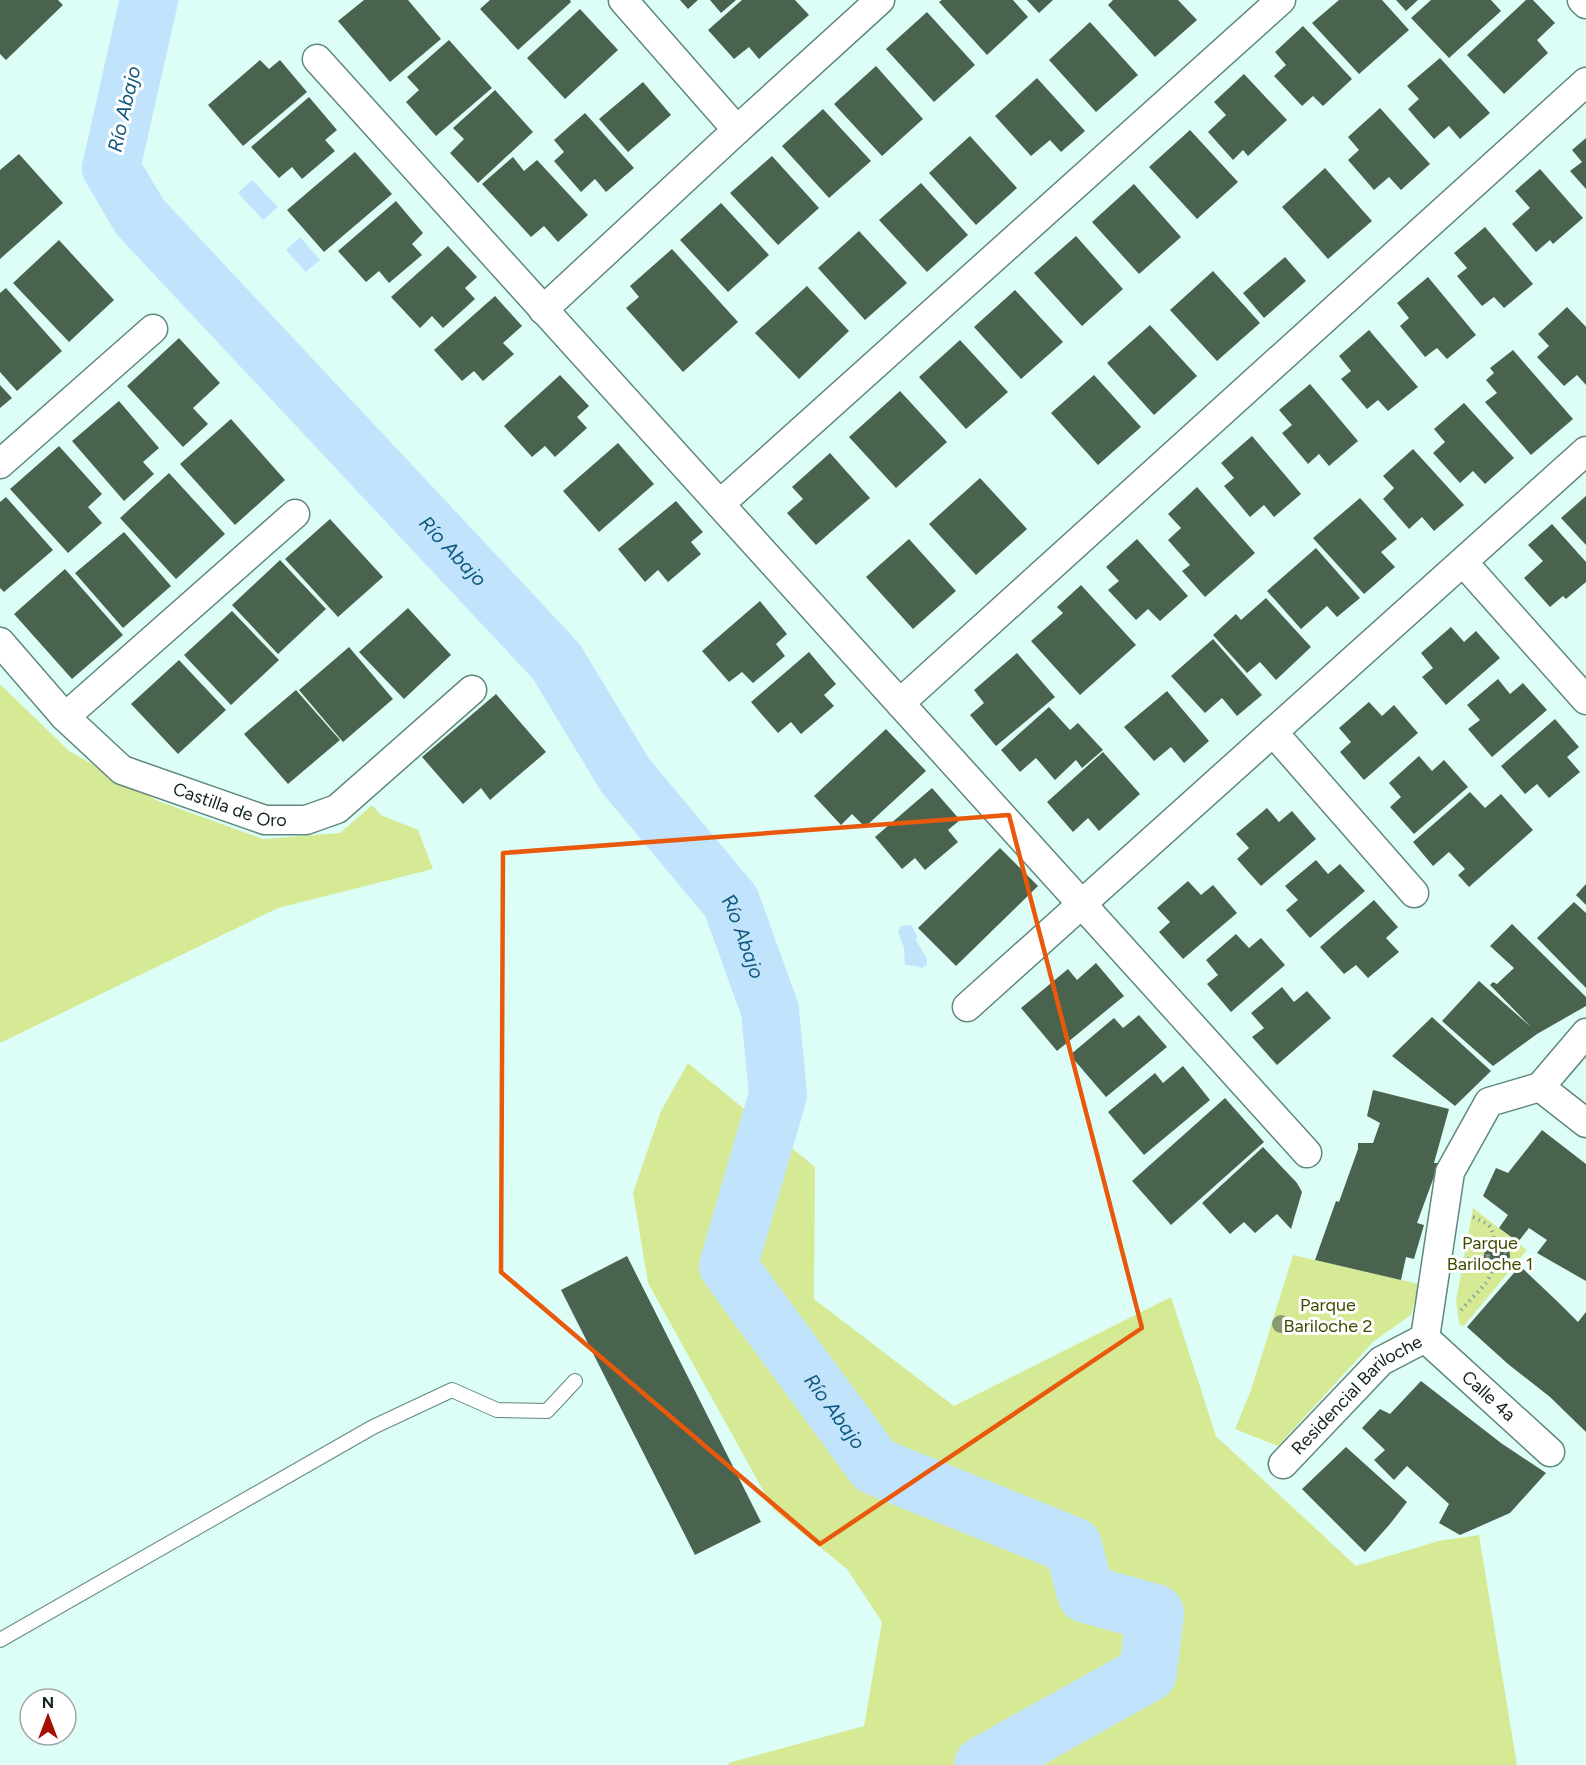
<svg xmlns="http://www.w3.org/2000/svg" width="1586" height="1765" viewBox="0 0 1586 1765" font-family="Figtree,sans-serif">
<rect width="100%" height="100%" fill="#ddfef6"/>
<path fill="#d6ea96" d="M 0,684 L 69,751 L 158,801 L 263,839 L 340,833 L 372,805 L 381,815 L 418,830 L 433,869 L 278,908 L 0,1043 Z
M 688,1063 L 815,1167 L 814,1299 L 954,1406 L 1171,1297 L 1216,1436 L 1356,1566 L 1438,1541 L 1479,1535 L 1517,1765 L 729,1765 L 728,1763 L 864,1726 L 882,1622 L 847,1569 L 774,1510 L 648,1283 L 633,1193 L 661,1111 Z
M 1473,1208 L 1527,1250 L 1463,1327 L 1459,1323 L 1456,1301 Z
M 1293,1255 L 1419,1284 L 1411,1315 L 1374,1341 L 1278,1446 L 1235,1429 L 1251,1390 Z"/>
<path fill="#c1e4fc" d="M 252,180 L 278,207 L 263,220 L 238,193 Z
M 300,237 L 320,260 L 306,272 L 286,250 Z
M 911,925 L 917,936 L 916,940 L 927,959 L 927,965 L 922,968 C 916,965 911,967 905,964 L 904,948 L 898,932 L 901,926 Z"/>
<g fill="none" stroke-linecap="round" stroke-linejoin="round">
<path stroke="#c1e4fc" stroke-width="58" id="s1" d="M 149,0 L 111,168 L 140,217 L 556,661 L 625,775 L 731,902 L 770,1010 L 778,1095 L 728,1266 L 875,1466 L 1073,1546 L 1086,1594 L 1155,1613 L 1148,1673 L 983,1765"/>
</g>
<path fill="#4a634e" d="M 0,0 L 58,0 L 63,5 L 6,60 L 0,54 Z
M 364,0 L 408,0 L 441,39 L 390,82 L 338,21 Z
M 490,0 L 570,0 L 571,2 L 518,50 L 480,9 Z
M 680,0 L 698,0 L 688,9 Z
M 710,0 L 736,0 L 721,13 Z
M 742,0 L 795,0 L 809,15 L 759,59 L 749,47 L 734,59 L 708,30 Z
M 942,0 L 1013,0 L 1028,17 L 987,55 L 939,2 Z
M 1027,0 L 1053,0 L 1039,13 Z
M 1113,0 L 1178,0 L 1197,20 L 1155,57 L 1108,5 Z
M 1339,0 L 1382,0 L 1409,30 L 1359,74 L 1312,23 Z
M 1396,0 L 1418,0 L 1406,11 Z
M 1431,0 L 1491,0 L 1501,11 L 1449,58 L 1411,18 Z
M 1526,0 L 1533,0 L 1555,23 L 1537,40 L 1548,53 L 1504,94 L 1467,55 Z
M 580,9 L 618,50 L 565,99 L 527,58 Z
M 927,12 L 975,65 L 934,102 L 886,49 Z
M 1090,22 L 1138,75 L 1096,112 L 1049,60 Z
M 1303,26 L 1352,79 L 1323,106 L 1313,96 L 1302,106 L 1274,76 L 1286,65 L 1275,52 Z
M 449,40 L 492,88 L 436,136 L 406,102 L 419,90 L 407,77 Z
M 1440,58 L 1490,113 L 1460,139 L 1449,126 L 1434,139 L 1408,109 L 1419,99 L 1407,86 Z
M 260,60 L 269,69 L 280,60 L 307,92 L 243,146 L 208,105 Z
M 876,66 L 923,119 L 882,156 L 834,104 Z
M 1244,74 L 1287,120 L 1248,156 L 1243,150 L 1233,160 L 1208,132 L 1226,115 L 1214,102 Z
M 1037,78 L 1085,131 L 1061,152 L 1050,140 L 1031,156 L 995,116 Z
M 643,82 L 671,115 L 628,152 L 599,119 Z
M 495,90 L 533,132 L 478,183 L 450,153 L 464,139 L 453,128 Z
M 309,97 L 337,130 L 325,140 L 335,151 L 302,179 L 292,167 L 279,178 L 251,147 Z
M 1380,108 L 1430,164 L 1401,190 L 1389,177 L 1374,190 L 1348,160 L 1359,150 L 1348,137 Z
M 823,109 L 871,161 L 829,198 L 782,146 Z
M 585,113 L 634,168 L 606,192 L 595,179 L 581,192 L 554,161 L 564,152 L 554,140 Z
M 1190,130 L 1238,182 L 1197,219 L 1149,167 Z
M 970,136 L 1017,188 L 976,225 L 929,173 Z
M 1586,138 L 1586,189 L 1570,171 L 1582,162 L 1572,150 Z
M 355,152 L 392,194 L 324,252 L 287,210 Z
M 19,154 L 63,203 L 0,259 L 0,170 Z
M 772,156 L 819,208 L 778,245 L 730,193 Z
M 513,157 L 524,171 L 537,160 L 588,215 L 558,242 L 544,226 L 531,237 L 482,184 Z
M 1325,168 L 1372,221 L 1328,259 L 1282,207 Z
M 1540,169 L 1583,218 L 1553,244 L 1550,240 L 1536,252 L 1512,224 L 1530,208 L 1515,191 Z
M 921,183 L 968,235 L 927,272 L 879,220 Z
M 1134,184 L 1181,237 L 1139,274 L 1092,222 Z
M 396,201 L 423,233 L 412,244 L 422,255 L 389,283 L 379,271 L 366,282 L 338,251 Z
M 721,203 L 769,255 L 728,292 L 680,240 Z
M 1485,227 L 1533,284 L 1504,308 L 1494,297 L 1482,306 L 1457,276 L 1467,268 L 1454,253 Z
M 859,231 L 907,283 L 865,320 L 818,268 Z
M 1076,236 L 1123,289 L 1082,326 L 1034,273 Z
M 59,240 L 114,300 L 69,342 L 13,283 Z
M 448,246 L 477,277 L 465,288 L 475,299 L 443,328 L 432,316 L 420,328 L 391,297 Z
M 672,249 L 738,322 L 683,372 L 626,308 L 639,297 L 630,286 Z
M 1285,257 L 1306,281 L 1264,318 L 1243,293 Z
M 1213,271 L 1260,323 L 1217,361 L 1170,310 Z
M 1428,277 L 1476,335 L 1447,359 L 1437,348 L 1425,357 L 1400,326 L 1409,318 L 1397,303 Z
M 807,286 L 849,331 L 799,379 L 755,333 Z
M 6,288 L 62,351 L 17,391 L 0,372 L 0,293 Z
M 1015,290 L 1063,342 L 1021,379 L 974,327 Z
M 495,296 L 522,326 L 503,343 L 514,354 L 483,381 L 474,371 L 462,381 L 434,350 Z
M 1567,307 L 1586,327 L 1586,385 L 1577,375 L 1564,386 L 1537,357 L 1549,346 L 1538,334 Z
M 1150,325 L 1197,376 L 1154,415 L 1107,363 Z
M 1369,330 L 1418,387 L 1388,411 L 1378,400 L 1367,409 L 1341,379 L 1351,371 L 1339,356 Z
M 179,338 L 220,383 L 193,408 L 208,424 L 183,447 L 127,386 Z
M 960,340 L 1008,392 L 966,429 L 919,377 Z
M 1513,350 L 1573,419 L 1531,455 L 1485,402 L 1497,393 L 1486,380 L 1494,373 L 1490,368 Z
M 560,375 L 589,406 L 577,417 L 587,428 L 555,457 L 545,446 L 532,457 L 504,426 Z
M 1094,375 L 1141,427 L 1098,465 L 1051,413 Z
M 1310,384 L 1358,441 L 1329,466 L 1319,454 L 1308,464 L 1282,433 L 1292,425 L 1279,410 Z
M 0,385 L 12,398 L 0,408 Z
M 900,391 L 947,442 L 896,488 L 849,437 Z
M 119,401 L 159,448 L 143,462 L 154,474 L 124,501 L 72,441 Z
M 1464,403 L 1514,458 L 1485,484 L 1473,471 L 1460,483 L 1433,453 L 1445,442 L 1434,429 Z
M 231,419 L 285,480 L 235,525 L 180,464 Z
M 1252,436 L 1301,494 L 1274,517 L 1264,505 L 1250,517 L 1224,486 L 1234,478 L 1221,463 Z
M 618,443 L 654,484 L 599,532 L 563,491 Z
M 59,446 L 102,494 L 88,507 L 102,523 L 68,553 L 10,489 Z
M 1413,449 L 1464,505 L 1434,531 L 1422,517 L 1409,529 L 1383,499 L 1394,488 L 1383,476 Z
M 830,453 L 870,498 L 816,545 L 787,513 L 803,499 L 792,487 Z
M 169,473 L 225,534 L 176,579 L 120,518 Z
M 980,478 L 1027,529 L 976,575 L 929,524 Z
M 1197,487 L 1255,553 L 1205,597 L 1182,571 L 1190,565 L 1168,540 L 1181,528 L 1168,514 Z
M 1586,496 L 1586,545 L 1561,518 Z
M 6,497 L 53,550 L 4,592 L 0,588 L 0,502 Z
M 1360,498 L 1397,539 L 1381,552 L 1395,567 L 1364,594 L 1313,538 Z
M 676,501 L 703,532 L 691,542 L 701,554 L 668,582 L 658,570 L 645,582 L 618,549 Z
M 330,519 L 383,577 L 338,617 L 285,559 Z
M 1552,524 L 1586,562 L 1586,582 L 1566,599 L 1563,596 L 1550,607 L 1524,578 L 1543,561 L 1528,545 Z
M 124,532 L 171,586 L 123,628 L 75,573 Z
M 909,539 L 956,591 L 913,629 L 866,577 Z
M 1137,539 L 1188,596 L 1160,621 L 1148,609 L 1136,620 L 1108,590 L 1119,581 L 1106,567 Z
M 1316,548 L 1360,598 L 1337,617 L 1327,606 L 1301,629 L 1267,591 Z
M 280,560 L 326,609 L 278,654 L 232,605 Z
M 65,569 L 123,635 L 72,679 L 14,614 Z
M 1081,585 L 1136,645 L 1080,695 L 1031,641 L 1063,613 L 1057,607 Z
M 1266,598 L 1311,647 L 1276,680 L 1260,662 L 1247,673 L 1213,635 L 1236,614 L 1241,620 Z
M 760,601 L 787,634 L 776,644 L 785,656 L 753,683 L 742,672 L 729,682 L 702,651 Z
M 408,608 L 451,655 L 404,699 L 359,652 Z
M 232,611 L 279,660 L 231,705 L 184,655 Z
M 1451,627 L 1464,642 L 1476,631 L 1500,658 L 1446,705 L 1422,677 L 1433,668 L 1421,653 Z
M 1213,639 L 1262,695 L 1237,716 L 1222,698 L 1205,713 L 1171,676 Z
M 349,647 L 393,699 L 343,742 L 299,690 Z
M 809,652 L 836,684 L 824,695 L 834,706 L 801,734 L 791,722 L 778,733 L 751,702 Z
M 1017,653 L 1055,697 L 996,746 L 970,715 L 984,703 L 974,690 Z
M 179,660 L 226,710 L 178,754 L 131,704 Z
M 1498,679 L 1510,694 L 1523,683 L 1547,710 L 1492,757 L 1468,729 L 1480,720 L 1467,705 Z
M 296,690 L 340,740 L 288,784 L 244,734 Z
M 1167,691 L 1209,741 L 1184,763 L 1171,747 L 1154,761 L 1124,727 Z
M 496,694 L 546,752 L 490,800 L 481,788 L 463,804 L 422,757 Z
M 1369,702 L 1382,716 L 1394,705 L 1418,733 L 1364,780 L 1340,752 L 1351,742 L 1339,728 Z
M 1049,707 L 1070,730 L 1078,723 L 1103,750 L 1082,768 L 1076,760 L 1055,780 L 1036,758 L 1020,772 L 1001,750 Z
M 1555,719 L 1579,747 L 1567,757 L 1580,772 L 1549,798 L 1537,784 L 1525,794 L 1501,766 Z
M 886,729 L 926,771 L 865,827 L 852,814 L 841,825 L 814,796 Z
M 1103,752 L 1140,794 L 1099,831 L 1088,818 L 1073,832 L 1047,802 Z
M 1419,756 L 1432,771 L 1444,760 L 1468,787 L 1414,834 L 1390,807 L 1401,797 L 1389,783 Z
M 932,788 L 960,820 L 948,830 L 958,842 L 925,870 L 915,858 L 902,869 L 875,837 Z
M 1470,792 L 1485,808 L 1501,794 L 1533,830 L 1469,887 L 1458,875 L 1465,869 L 1449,852 L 1433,866 L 1413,842 Z
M 1267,808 L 1279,822 L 1292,811 L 1316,839 L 1261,886 L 1237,859 L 1249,848 L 1236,834 Z
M 1000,848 L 1038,886 L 956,966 L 918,928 Z
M 1316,860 L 1328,874 L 1340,864 L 1365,891 L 1310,938 L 1286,910 L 1298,900 L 1285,886 Z
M 1188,881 L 1201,895 L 1213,885 L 1237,913 L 1183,959 L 1159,932 L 1170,922 L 1157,908 Z
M 1586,884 L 1586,905 L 1576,895 Z
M 1374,900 L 1398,927 L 1386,938 L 1399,952 L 1368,978 L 1356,965 L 1344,974 L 1320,947 Z
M 1574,902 L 1586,913 L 1586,988 L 1537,938 Z
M 1512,924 L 1586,997 L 1586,1006 L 1537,1034 L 1493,1066 L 1442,1021 L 1479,981 L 1531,1027 L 1490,985 L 1493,982 L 1497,984 L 1514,968 L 1490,946 Z
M 1236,934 L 1249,948 L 1261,938 L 1285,965 L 1231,1012 L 1207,984 L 1218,975 L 1206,960 Z
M 1096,963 L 1124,996 L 1057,1051 L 1021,1008 L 1068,969 L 1077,980 Z
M 1282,987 L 1294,1002 L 1307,991 L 1331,1018 L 1277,1065 L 1252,1037 L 1264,1028 L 1251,1013 Z
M 1139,1015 L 1167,1047 L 1106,1097 L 1070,1055 L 1114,1018 L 1123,1028 Z
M 1432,1017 L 1491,1071 L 1455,1106 L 1392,1056 Z
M 1183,1066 L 1210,1100 L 1144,1155 L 1108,1112 L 1155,1073 L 1163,1083 Z
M 1373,1090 L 1449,1109 L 1434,1163 L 1439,1163 L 1417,1223 L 1424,1225 L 1414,1259 L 1406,1257 L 1401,1280 L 1315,1260 L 1336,1201 L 1339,1202 L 1358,1149 L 1358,1143 L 1373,1143 L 1380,1123 L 1367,1116 Z
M 1225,1098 L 1264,1142 L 1171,1225 L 1132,1181 Z
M 1542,1130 L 1586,1164 L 1586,1281 L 1537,1253 L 1547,1240 L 1529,1228 L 1518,1242 L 1499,1228 L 1508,1215 L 1483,1196 L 1496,1168 L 1508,1173 Z
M 1263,1147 L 1297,1183 L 1302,1192 L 1291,1229 L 1277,1214 L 1255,1233 L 1244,1222 L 1230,1234 L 1202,1203 Z
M1484 1256a13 13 0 1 1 26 0a13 13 0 1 1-26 0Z
M 627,1256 L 761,1522 L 695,1555 L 561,1290 Z
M 1520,1266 L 1559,1303 L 1578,1322 L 1586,1312 L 1586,1432 L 1550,1397 L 1508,1364 L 1467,1327 Z
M 1421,1381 L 1501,1443 L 1546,1473 L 1510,1513 L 1460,1535 L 1439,1523 L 1449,1504 L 1407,1466 L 1394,1480 L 1374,1460 L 1385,1450 L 1362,1428 L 1380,1409 L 1390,1414 Z
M 1346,1447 L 1407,1502 L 1390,1524 L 1365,1552 L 1302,1489 Z"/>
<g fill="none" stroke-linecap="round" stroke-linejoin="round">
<g stroke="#60877e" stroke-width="16">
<path id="lane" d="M 0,1640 L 373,1427 L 452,1390 L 497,1410 L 547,1411 L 575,1381"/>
</g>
<g stroke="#60877e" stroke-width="31">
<g id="street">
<path d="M 623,0 L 737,130"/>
<path d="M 1582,0 L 1586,4"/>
<path d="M 317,59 L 1307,1153"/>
<path d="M 543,310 L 737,130 L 880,0"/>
<path d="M 0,464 L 153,329"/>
<path d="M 720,504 L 1281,0"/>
<path d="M 1463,562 L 1586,700"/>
<path id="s2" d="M 0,642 L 65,717 L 122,770 L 265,820 L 306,820 L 337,809 L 472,690"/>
<path d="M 900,703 L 1586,82"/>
<path d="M 65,717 L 295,514"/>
<path d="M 1273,732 L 1414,893"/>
<path d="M 967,1007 L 1586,451"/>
<path d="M 1540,1087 L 1586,1123"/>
<path id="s3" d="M 1425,1338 L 1550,1452"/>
<path id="s4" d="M 1283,1464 L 1381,1361 L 1425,1338 L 1450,1172 L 1489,1102 L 1540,1087 L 1586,1033"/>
</g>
</g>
<path stroke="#89a39d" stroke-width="4" stroke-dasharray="1.5 4.5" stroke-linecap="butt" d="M 1473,1217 C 1493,1226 1492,1226 1495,1247
M1488 1256a9 9 0 1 1 18 0a9 9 0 1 1-18 0Z
M 1468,1259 L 1488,1256
M 1461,1310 L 1487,1282 L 1495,1265"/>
<use href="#lane" stroke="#fff" stroke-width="14"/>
<use href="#street" stroke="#fff" stroke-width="28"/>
</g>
<circle fill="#869c6f" cx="1281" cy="1324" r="9"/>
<path fill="none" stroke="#e8590c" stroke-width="4.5" stroke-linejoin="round" d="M 1009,815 L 1142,1328 L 820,1544 L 501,1272 L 503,853 Z"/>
<g text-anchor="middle" stroke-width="6" stroke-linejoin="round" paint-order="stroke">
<g font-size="18" fill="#132320" stroke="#fff">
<text dy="6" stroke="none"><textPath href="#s2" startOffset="291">Castilla de Oro</textPath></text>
<text dy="6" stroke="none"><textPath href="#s3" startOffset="86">Calle 4a</textPath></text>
<text dy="6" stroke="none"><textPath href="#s4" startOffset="102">Residencial Bariloche</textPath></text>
</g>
<g font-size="18" fill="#3f4b01" stroke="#fff">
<text x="1490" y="1249">Parque<tspan x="1490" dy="21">Bariloche 1</tspan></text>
<text x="1328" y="1311">Parque<tspan x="1328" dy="21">Bariloche 2</tspan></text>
</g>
<g font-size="20" font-style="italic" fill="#10587f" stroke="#fff">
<text transform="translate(124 109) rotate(-77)" y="7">Río Abajo</text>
<text dy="7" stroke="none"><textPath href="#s1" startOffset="687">Río Abajo</textPath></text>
<text dy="7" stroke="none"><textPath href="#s1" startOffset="1173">Río Abajo</textPath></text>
<text dy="7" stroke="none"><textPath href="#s1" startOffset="1695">Río Abajo</textPath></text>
</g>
</g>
<g transform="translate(48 1717)"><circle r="28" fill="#ffffff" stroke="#a1a7a6" stroke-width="1.5"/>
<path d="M0-4.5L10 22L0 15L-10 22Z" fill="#a40f02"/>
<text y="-9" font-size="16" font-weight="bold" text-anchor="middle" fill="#132320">N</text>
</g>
</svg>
